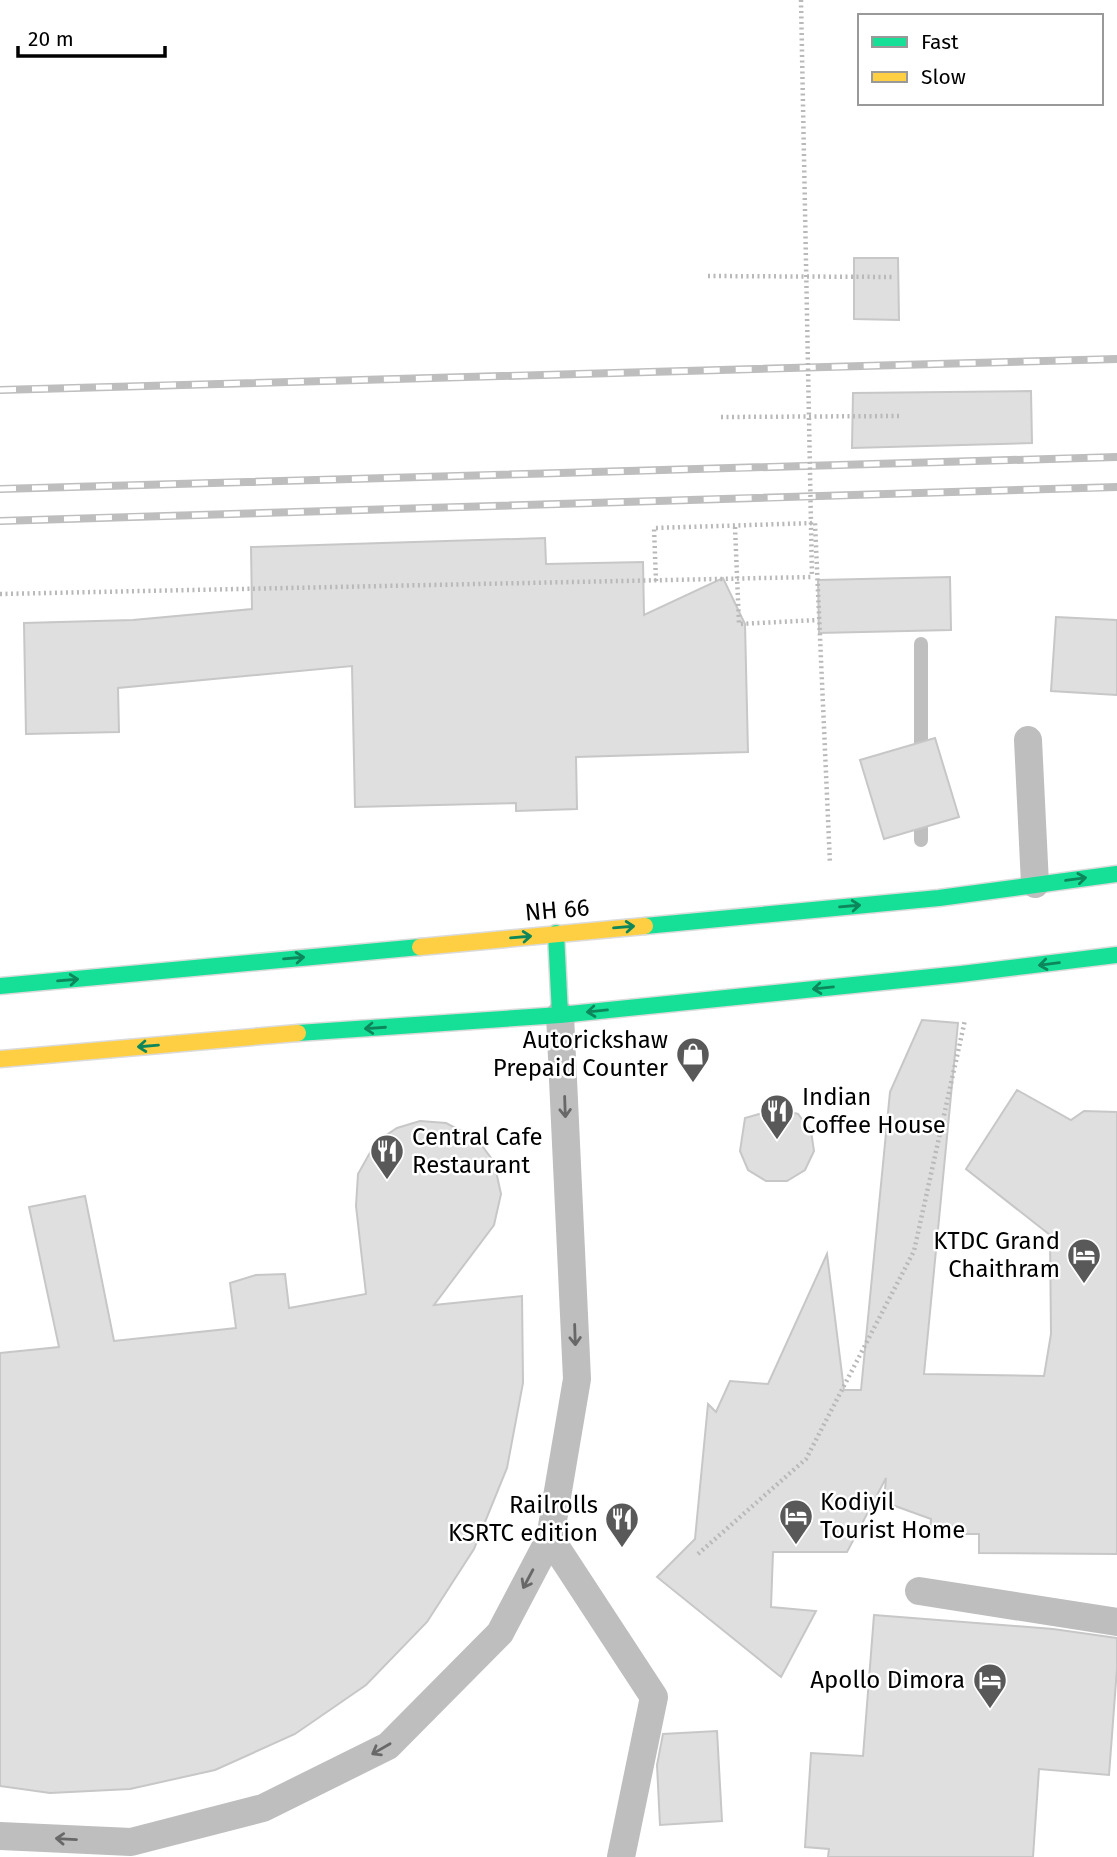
<svg xmlns="http://www.w3.org/2000/svg" width="1117" height="1857" viewBox="0 0 1117 1857" font-family="'Fira Sans',sans-serif">
<rect width="100%" height="100%" fill="#fff"/>
<g fill="none" stroke-linecap="round" stroke-linejoin="round">
<path stroke="#bfbfbf" stroke-width="14" d="M 921,644 L 921,761
M 921,810 L 921,840"/>
</g>
<path fill="#dfdfdf" stroke="#c7c7c7" stroke-width="2" d="M 854,258 L 898,258 L 899,320 L 854,319 Z
M 1031,391 L 1032,443 L 852,448 L 853,393 Z
M 545,538 L 546,564 L 643,562 L 644,615 L 723,578 L 745,624 L 748,752 L 576,757 L 577,809 L 516,811 L 516,803 L 355,807 L 352,666 L 118,688 L 119,732 L 26,734 L 24,623 L 133,620 L 252,609 L 251,547 Z
M 950,577 L 951,630 L 819,633 L 818,580 Z
M 1056,617 L 1117,620 L 1117,695 L 1051,691 Z
M 935,738 L 959,817 L 884,839 L 860,760 Z
M 922,1020 L 958,1023 L 924,1374 L 1044,1376 L 1051,1334 L 1050,1235 L 966,1169 L 1017,1090 L 1071,1120 L 1084,1111 L 1117,1112 L 1117,1554 L 979,1553 L 979,1534 L 930,1534 L 931,1519 L 884,1502 L 886,1478 L 847,1552 L 773,1552 L 771,1607 L 816,1611 L 781,1677 L 657,1577 L 695,1539 L 708,1404 L 716,1412 L 730,1381 L 768,1384 L 827,1254 L 844,1390 L 861,1390 L 890,1092 Z
M 777,1109 L 798,1114 L 811,1131 L 814,1151 L 805,1170 L 787,1181 L 766,1181 L 748,1170 L 740,1151 L 745,1118 Z
M 420,1121 L 446,1123 L 477,1139 L 494,1162 L 501,1194 L 494,1225 L 434,1305 L 522,1296 L 523,1383 L 507,1468 L 474,1549 L 427,1622 L 366,1685 L 295,1734 L 215,1770 L 130,1789 L 50,1793 L 0,1786 L 0,1353 L 59,1347 L 29,1207 L 85,1196 L 114,1341 L 236,1328 L 230,1283 L 256,1275 L 285,1274 L 289,1308 L 366,1294 L 356,1206 L 358,1174 L 376,1142 L 397,1128 Z
M 874,1615 L 1053,1629 L 1117,1638 L 1117,1668 L 1109,1775 L 1039,1769 L 1033,1857 L 828,1857 L 829,1849 L 805,1847 L 811,1753 L 863,1756 Z
M 717,1731 L 722,1821 L 660,1825 L 657,1765 L 663,1734 Z"/>
<g fill="none" stroke-linecap="round" stroke-linejoin="round">
<g stroke="#dbdbdb" stroke-width="19">
<path id="fast" d="M 645,926 L 939,898 L 1117,874
M 556,933 L 560,1015
M 0,986 L 420,947
M 298,1033 L 560,1015 L 961,974 L 1117,955"/>
</g>
<g stroke="#dbdbdb" stroke-width="19">
<path id="slow" d="M 420,947 L 645,926
M 0,1059 L 298,1033"/>
</g>
<path stroke="#b9b9b9" stroke-width="4.5" stroke-dasharray="2 3.5" stroke-linecap="butt" d="M 708,276 L 895,277
M 721,417 L 899,416
M 735,527 L 739,624 L 818,620
M 656,581 L 654,528 L 815,523 L 830,864
M 0,594 L 812,577
M 698,1554 L 806,1459 L 914,1251 L 965,1020"/>
<path stroke="#bebebe" stroke-width="28" d="M 1028,740 L 1035,884
M 550,1538 L 654,1697 L 621,1857
M 919,1591 L 1117,1622
M 0,1836 L 131,1842 L 263,1808 L 388,1746 L 500,1633 L 550,1538 L 577,1379 L 560,1015"/>
<use href="#fast" stroke="#16e098" stroke-width="16"/>
<use href="#slow" stroke="#ffcf43" stroke-width="16"/>
<g stroke="#bebebe" stroke-width="8">
<path id="rail" d="M 0,390 L 1117,359
M 0,489 L 1117,457
M 0,521 L 1117,487"/>
</g>
<use href="#rail" stroke="#fff" stroke-width="5" stroke-dasharray="16" stroke-linecap="butt"/>
<path stroke="#b9b9b9" stroke-width="4.5" stroke-dasharray="2 3.5" stroke-linecap="butt" d="M 801,0 L 812,577"/>
</g>
<defs><path id="oneway-shaft" d="M-6 0H5M1.5-3L5.5 0L1.5 3" fill="none" stroke-width="1.6" stroke-linecap="round" stroke-linejoin="round" transform="scale(1.75)"/></defs>
<g stroke="#0d865b">
<use href="#oneway-shaft" transform="translate(1076 879) rotate(-8)"/>
<use href="#oneway-shaft" transform="translate(850 906) rotate(-5)"/>
<use href="#oneway-shaft" transform="translate(624 927) rotate(-5)"/>
<use href="#oneway-shaft" transform="translate(521 937) rotate(-5)"/>
<use href="#oneway-shaft" transform="translate(294 958) rotate(-5)"/>
<use href="#oneway-shaft" transform="translate(1049 964) rotate(173)"/>
<use href="#oneway-shaft" transform="translate(68 980) rotate(-5)"/>
<use href="#oneway-shaft" transform="translate(823 988) rotate(174)"/>
<use href="#oneway-shaft" transform="translate(597 1011) rotate(174)"/>
<use href="#oneway-shaft" transform="translate(375 1028) rotate(176)"/>
<use href="#oneway-shaft" transform="translate(148 1046) rotate(175)"/>
</g>
<g stroke="#686868">
<use href="#oneway-shaft" transform="translate(565 1107) rotate(88)"/>
<use href="#oneway-shaft" transform="translate(575 1335) rotate(88)"/>
<use href="#oneway-shaft" transform="translate(528 1579) rotate(118)"/>
<use href="#oneway-shaft" transform="translate(381 1749) rotate(150)"/>
<use href="#oneway-shaft" transform="translate(66 1839) rotate(-177)"/>
</g>
<defs>
<g id="shop-pin" transform="scale(1.75)"><path d="M0 17L-7.5 6A9.5 9.5 0 1 1 7.5 6Z" fill="#595959" stroke="#fff"/><path d="M-5-2.5h2.3a2.7 3.5 0 0 1 5.4 0H5L5.5 6h-11ZM-1.5-2.5h3a1.5 2.3 0 0 0-3 0Z" fill="#fff"/></g>
<g id="restaurant-pin" transform="scale(1.75)"><path d="M0 17L-7.5 6A9.5 9.5 0 1 1 7.5 6Z" fill="#595959" stroke="#fff"/><path d="M-5-6h1v4h1v-4h1v4h1v-4h1v5L-1.5 .5V6h-2V.5L-5-1ZM5-6V6H3V1.5H1.5Q1.5-4 5-6Z" fill="#fff"/></g>
<g id="hotel-pin" transform="scale(1.75)"><path d="M0 17L-7.5 6A9.5 9.5 0 1 1 7.5 6Z" fill="#595959" stroke="#fff"/><path d="M-6-4.5h1.5V1H6V5H4.5V3h-9V5H-6ZM-4 0a1.8 1.8 0 1 1 3.6 0ZM.5 0V-2.5h3Q6-2.5 6 0Z" fill="#fff"/></g>
</defs>
<g fill-rule="evenodd">
<use href="#shop-pin" x="693" y="1054"/>
<use href="#restaurant-pin" x="777" y="1111"/>
<use href="#restaurant-pin" x="387" y="1151"/>
<use href="#hotel-pin" x="1084" y="1255"/>
<use href="#hotel-pin" x="796" y="1516"/>
<use href="#restaurant-pin" x="622" y="1519"/>
<use href="#hotel-pin" x="990" y="1680"/>
</g>
<g text-anchor="middle" stroke-width="5" stroke-linejoin="round" paint-order="stroke">
<g font-size="24" fill="#000" stroke="#fff">
<text transform="translate(557 910) rotate(-5)" y="8">NH 66</text>
</g>
<g font-size="24" fill="#000" stroke="#fff" text-anchor="end">
<text x="668" y="1048">Autorickshaw<tspan x="668" dy="28">Prepaid Counter</tspan></text>
<text x="802" y="1105" text-anchor="start">Indian<tspan x="802" dy="28">Coffee House</tspan></text>
<text x="412" y="1145" text-anchor="start">Central Cafe<tspan x="412" dy="28">Restaurant</tspan></text>
<text x="1060" y="1249">KTDC Grand<tspan x="1060" dy="28">Chaithram</tspan></text>
<text x="820" y="1510" text-anchor="start">Kodiyil<tspan x="820" dy="28">Tourist Home</tspan></text>
<text x="598" y="1513">Railrolls<tspan x="598" dy="28">KSRTC edition</tspan></text>
<text x="965" y="1688">Apollo Dimora</text>
</g>
</g>
<rect x="858" y="14" width="245" height="91" fill="#ffffff" stroke="#999999" stroke-width="2"/>
<rect x="872" y="37" width="35" height="10" fill="#16e098" stroke="#999999" stroke-width="2"/>
<text x="921" y="49" font-size="21" fill="#000000">Fast</text>
<rect x="872" y="72" width="35" height="10" fill="#ffcf43" stroke="#999999" stroke-width="2"/>
<text x="921" y="84" font-size="21" fill="#000000">Slow</text>
<path d="M18 46v10h147v-10" fill="none" stroke="#000000" stroke-width="3.5"/>
<text x="28" y="46" font-size="21" fill="#000000" stroke="#ffffff" stroke-width="5" paint-order="stroke">20 m</text>
</svg>
